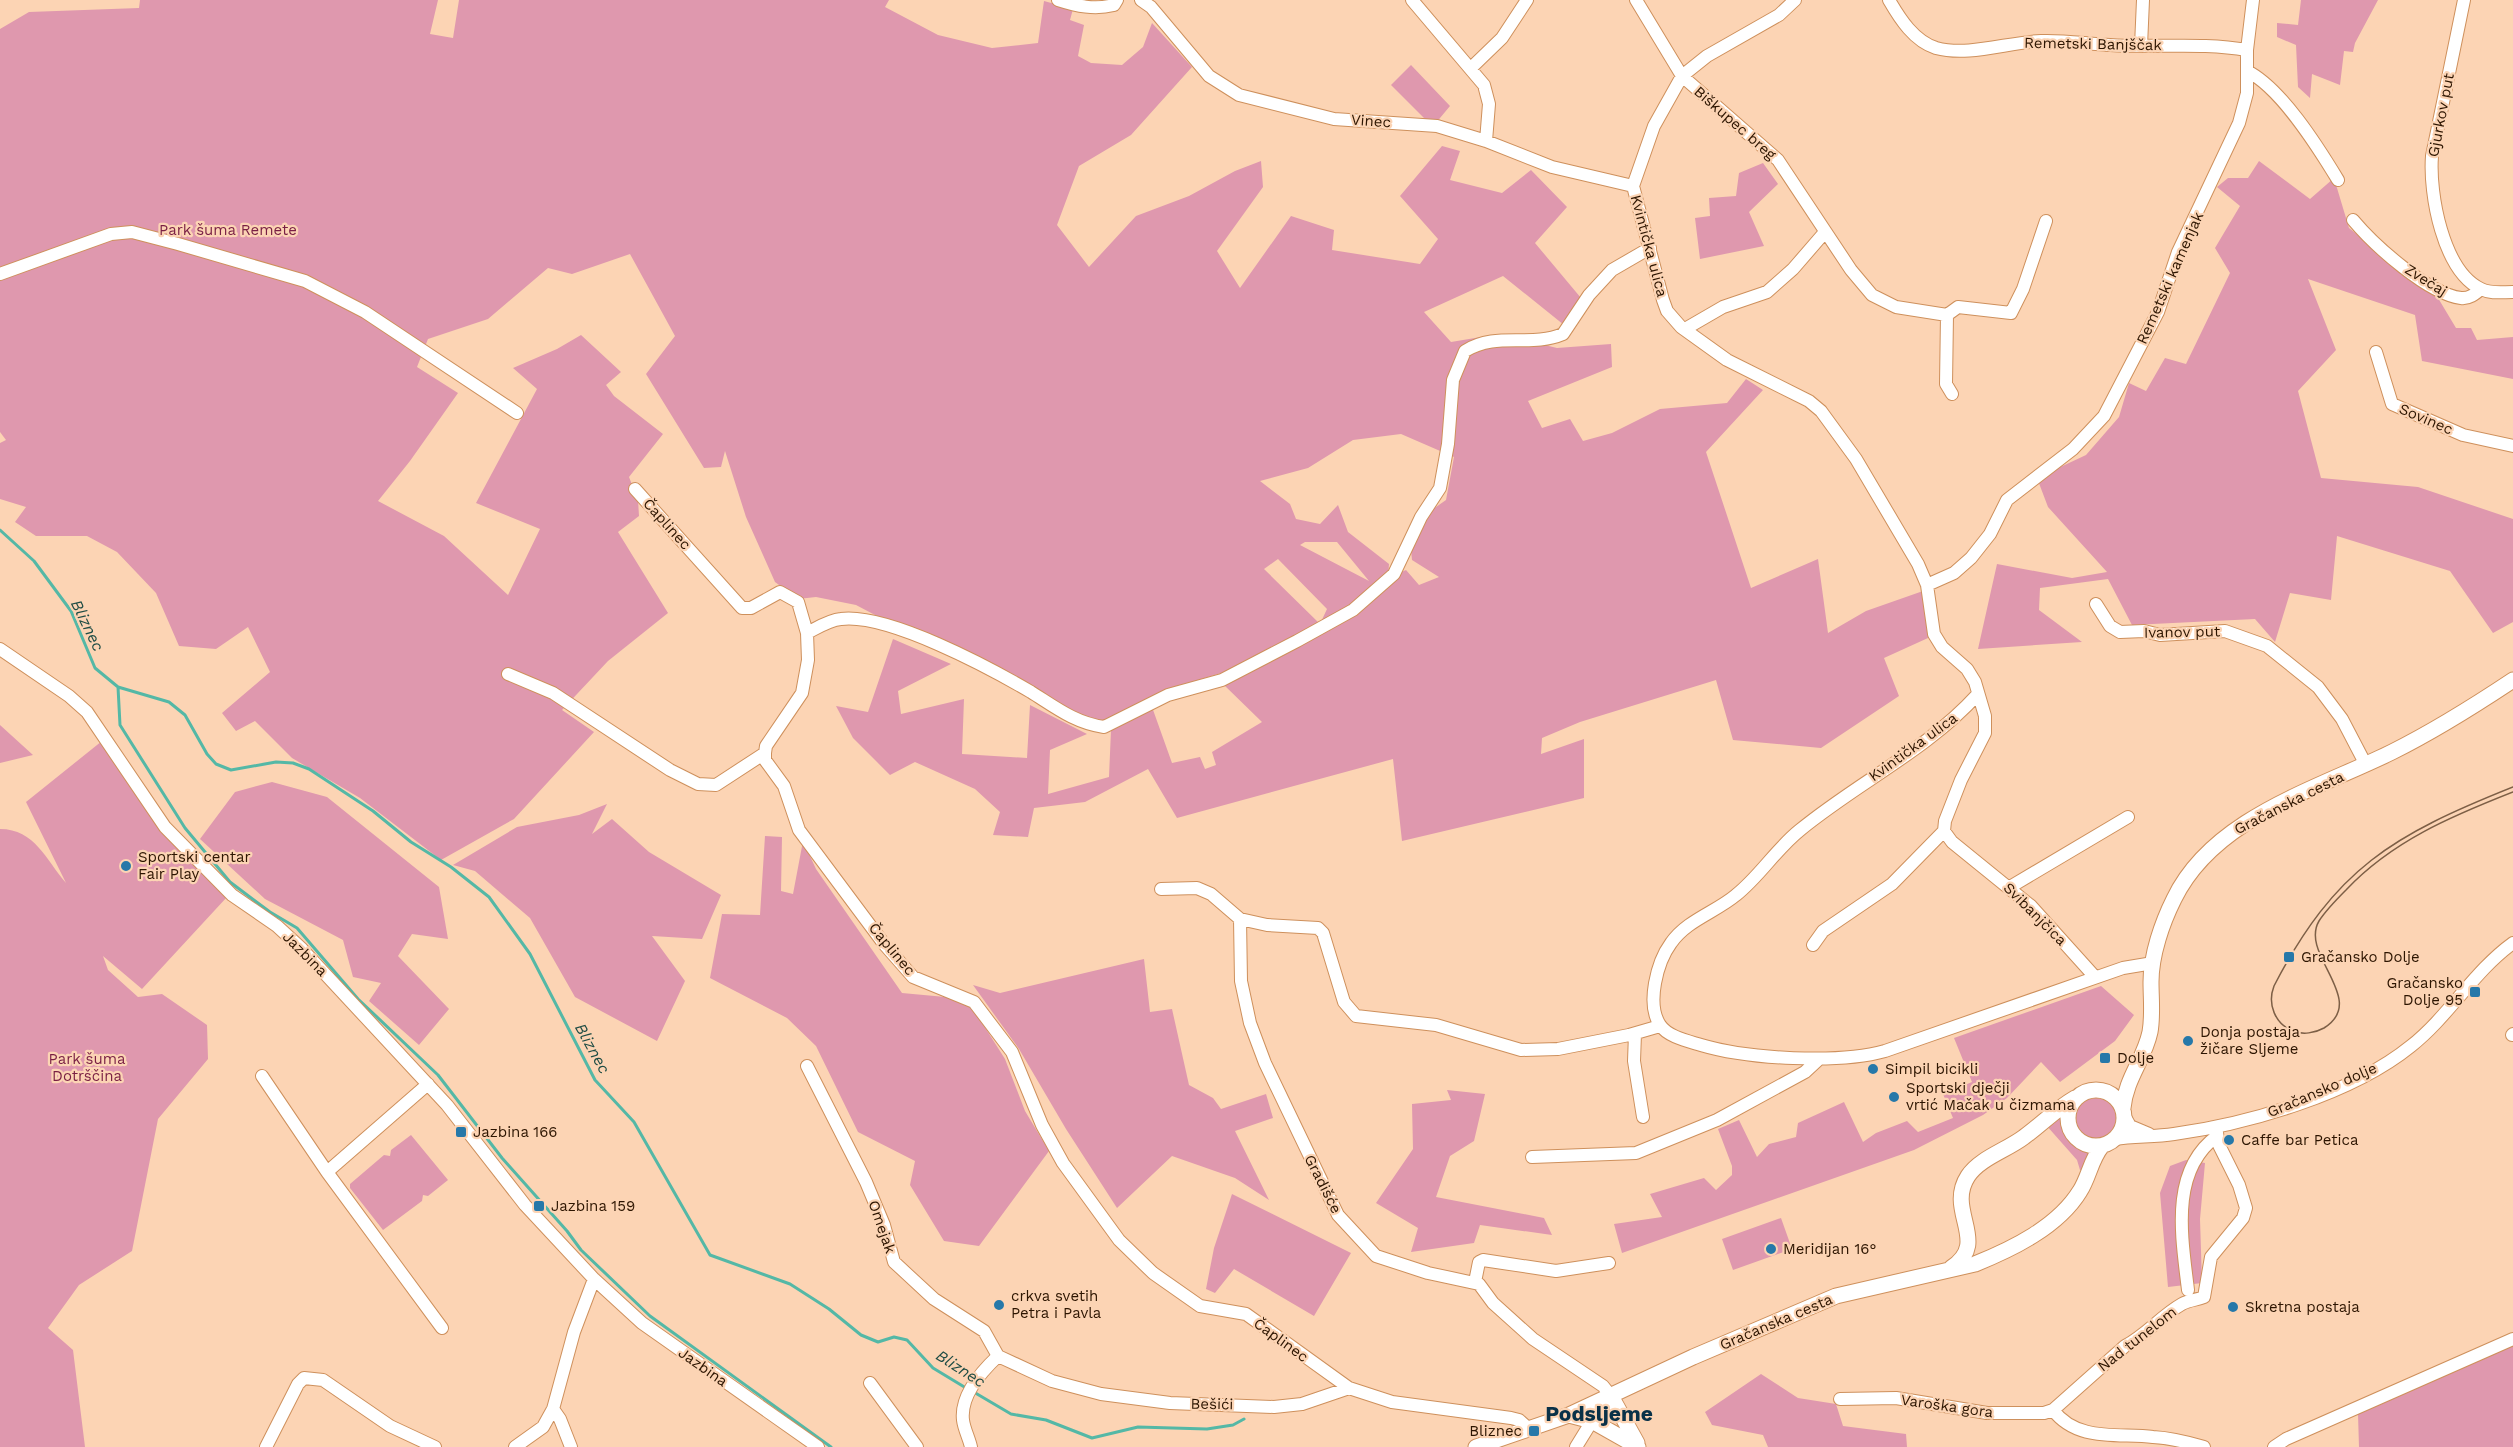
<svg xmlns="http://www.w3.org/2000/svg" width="2513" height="1447" viewBox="0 0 2513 1447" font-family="'Work Sans',sans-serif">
<rect width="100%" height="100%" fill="#fcd4b4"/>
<path fill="#df98ae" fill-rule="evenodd" d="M 140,0 L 438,0 L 430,34 L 453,38 L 459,0 L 889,0 L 885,7 L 938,35 L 992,48 L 1038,43 L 1044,1 L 1073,9 L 1070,20 L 1084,25 L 1078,56 L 1091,63 L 1122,65 L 1143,47 L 1152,23 L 1192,67 L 1131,135 L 1079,166 L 1057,225 L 1089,267 L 1136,216 L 1189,196 L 1235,171 L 1261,161 L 1263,187 L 1217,251 L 1240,288 L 1291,216 L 1334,230 L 1332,250 L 1420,264 L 1438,239 L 1400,196 L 1442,146 L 1460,151 L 1450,180 L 1502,193 L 1531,170 L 1567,207 L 1535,243 L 1581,298 L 1564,325 L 1503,276 L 1424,312 L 1451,342 L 1499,334 L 1557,348 L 1611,344 L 1612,367 L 1528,401 L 1542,428 L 1570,419 L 1583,441 L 1612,433 L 1660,409 L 1727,403 L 1746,379 L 1763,390 L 1706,452 L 1751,588 L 1818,559 L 1828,633 L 1866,611 L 1923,591 L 1928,638 L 1884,658 L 1899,696 L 1821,748 L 1733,740 L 1716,680 L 1580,722 L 1542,738 L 1541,754 L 1584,739 L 1584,798 L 1402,841 L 1393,759 L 1177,818 L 1148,769 L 1085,802 L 1034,808 L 1028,837 L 993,835 L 1000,812 L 975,789 L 915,762 L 890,775 L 853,738 L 836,706 L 868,712 L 893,639 L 951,664 L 898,691 L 901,714 L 964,699 L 962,754 L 1027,758 L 1030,705 L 1087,734 L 1050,750 L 1048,794 L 1109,777 L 1111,730 L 1152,707 L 1172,763 L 1200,757 L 1205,769 L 1216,765 L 1212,752 L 1262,722 L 1223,684 L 1228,671 L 1198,680 L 1106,724 L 1082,724 L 856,605 L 816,597 L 798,599 L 775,582 L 746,517 L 725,451 L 721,467 L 704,468 L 646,374 L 675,336 L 630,254 L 572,274 L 548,268 L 488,319 L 428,339 L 417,367 L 458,393 L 410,461 L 378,501 L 444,536 L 508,595 L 540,529 L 476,503 L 537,389 L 513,368 L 557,349 L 581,335 L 621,372 L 606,385 L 614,396 L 663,434 L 629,477 L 638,500 L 639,516 L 618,532 L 668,613 L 608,661 L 562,710 L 594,732 L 514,819 L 441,860 L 360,798 L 292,758 L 255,721 L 236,731 L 222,713 L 270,672 L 248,627 L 216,649 L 179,646 L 156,593 L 117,552 L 87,536 L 36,536 L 15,522 L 26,507 L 0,499 L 0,443 L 6,440 L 0,432 L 0,29 L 29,12 L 139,8 ZM 1401,434 L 1454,457 L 1446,500 L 1426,514 L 1411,550 L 1412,560 L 1439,577 L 1419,585 L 1406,570 L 1388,578 L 1389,564 L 1348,532 L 1338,505 L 1320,524 L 1296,519 L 1290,504 L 1260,481 L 1308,468 L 1353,440 ZM 1305,542 L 1337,542 L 1369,581 L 1300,545 ZM 1278,559 L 1327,609 L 1320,624 L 1264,569 Z
M 2301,0 L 2378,0 L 2355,43 L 2353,52 L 2344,51 L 2340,85 L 2312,74 L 2310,98 L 2298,87 L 2296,45 L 2277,37 L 2277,23 L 2298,25 Z
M 1411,65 L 1450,106 L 1435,124 L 1429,123 L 1391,85 Z
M 2259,161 L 2310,199 L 2334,178 L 2349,228 L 2438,298 L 2456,328 L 2471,328 L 2477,340 L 2513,337 L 2513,379 L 2422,361 L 2415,315 L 2308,279 L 2336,350 L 2298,391 L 2321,478 L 2418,487 L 2513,519 L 2513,622 L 2493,633 L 2450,571 L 2337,536 L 2331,600 L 2290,593 L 2275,642 L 2255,619 L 2132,625 L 2108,579 L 2040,588 L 2039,610 L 2082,642 L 1978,649 L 1997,564 L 2072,578 L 2107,572 L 2048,507 L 2037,478 L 2086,455 L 2119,417 L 2129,383 L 2146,391 L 2165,358 L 2186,364 L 2230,273 L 2215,248 L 2240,206 L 2217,187 L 2228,178 L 2248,178 Z
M 1763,163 L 1778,184 L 1749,212 L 1764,246 L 1700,259 L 1695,218 L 1710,216 L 1709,198 L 1736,196 L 1739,173 Z
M 0,725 L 33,755 L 0,763 Z
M 102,741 L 163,834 L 227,897 L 142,989 L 103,956 L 108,970 L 138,997 L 162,994 L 207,1025 L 208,1059 L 158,1119 L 132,1251 L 79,1285 L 48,1328 L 73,1350 L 85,1447 L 0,1447 L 0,829 C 35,829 46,860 66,883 L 26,802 Z
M 272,782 L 327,797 L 439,887 L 448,939 L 412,934 L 398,956 L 449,1009 L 419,1045 L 369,1001 L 381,983 L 353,977 L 343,940 L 265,899 L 200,839 L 235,792 Z
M 607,804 L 592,834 L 612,819 L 649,852 L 721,895 L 702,939 L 652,936 L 685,981 L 657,1041 L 575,997 L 530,918 L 475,871 L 453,865 L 517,827 L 579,815 Z
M 765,836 L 782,837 L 781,891 L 793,894 L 803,841 L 816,869 L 902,993 L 967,999 L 1005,1059 L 1025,1111 L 1049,1151 L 979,1246 L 944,1241 L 910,1185 L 915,1161 L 858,1132 L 816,1046 L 787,1018 L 710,978 L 722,914 L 760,915 Z
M 1144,959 L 1150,1012 L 1172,1009 L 1189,1085 L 1213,1098 L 1221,1109 L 1266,1094 L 1273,1118 L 1235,1131 L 1269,1200 L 1235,1178 L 1172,1156 L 1117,1208 L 1066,1129 L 1019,1049 L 973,985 L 1000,993 Z
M 2101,986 L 2134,1015 L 2115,1041 L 2060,1082 L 2041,1062 L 2007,1098 L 1983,1115 L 1914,1150 L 1622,1253 L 1614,1224 L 1662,1217 L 1650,1194 L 1704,1178 L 1716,1190 L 1732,1175 L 1732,1166 L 1718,1129 L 1739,1120 L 1757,1157 L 1769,1144 L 1796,1137 L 1798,1123 L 1844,1102 L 1863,1142 L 1876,1133 L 1907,1121 L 1918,1132 L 1953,1118 L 1943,1094 L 1972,1082 L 1954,1038 Z
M 1447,1090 L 1485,1094 L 1474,1141 L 1450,1156 L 1436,1197 L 1544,1218 L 1552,1235 L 1480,1225 L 1474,1243 L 1411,1252 L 1418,1228 L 1376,1203 L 1413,1149 L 1412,1104 L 1451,1100 Z
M2076 1118a20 20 0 1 1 40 0a20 20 0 1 1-40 0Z
M 2062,1113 C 2064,1132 2070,1146 2090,1152 L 2084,1172 L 2080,1170 L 2077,1160 L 2046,1125 Z
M 411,1135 L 448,1180 L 428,1196 L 423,1195 L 422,1201 L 383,1230 L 350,1188 L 350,1184 L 384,1155 L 390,1156 L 391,1150 Z
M 2186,1160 L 2205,1163 L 2200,1219 L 2202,1283 L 2168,1287 L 2160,1193 L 2170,1166 Z
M 1232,1194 L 1351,1253 L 1314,1316 L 1234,1269 L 1215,1293 L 1206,1289 L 1214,1248 Z
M 1781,1218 L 1792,1249 L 1733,1270 L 1722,1239 Z
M 2513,1344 L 2513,1447 L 2359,1447 L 2358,1414 Z
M 1761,1374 L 1798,1398 L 1836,1404 L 1843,1426 L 1906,1434 L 1907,1447 L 1768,1447 L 1763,1435 L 1712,1425 L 1705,1412 Z"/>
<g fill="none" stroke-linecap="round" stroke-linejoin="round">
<path stroke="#54b8a6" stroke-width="3" d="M 0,530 L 34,561 L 71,611 L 95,668 L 118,687 L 169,702 L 185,715 L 207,754 L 216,764 L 231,770 L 276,762 L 293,763 L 309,769 L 373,811 L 411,842 L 451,867 L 489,897 L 530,954 L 595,1080 L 634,1122 L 710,1255 L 790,1284 L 829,1309 L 861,1335 L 878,1342 L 894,1337 L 907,1340 L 933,1368 L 966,1388
M 118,687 L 120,725 L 185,828 L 230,882 L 270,912 L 297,928 L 358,999 L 438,1075 L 502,1158 L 567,1231 L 581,1250 L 650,1316 L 831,1447
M 972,1391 L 1011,1414 L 1046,1420 L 1092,1438 L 1138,1427 L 1207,1429 L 1233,1425 L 1244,1419"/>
<g stroke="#ce905c" stroke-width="14">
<path id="minor" d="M 1058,0 C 1077,6 1094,10 1114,5 L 1117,0
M 1141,0 L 1151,7 L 1209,76 L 1239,95 L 1334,119 L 1437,126 L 1486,141 L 1552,167 L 1633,186
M 1412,0 L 1484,85 L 1489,104 L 1486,141
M 1636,0 L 1682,76 L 1778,160 L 1851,270 L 1872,295 L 1896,307 L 1947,315 L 1946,384 L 1952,394
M 1795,0 L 1779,15 L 1707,56 L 1682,76 L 1654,126 L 1633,186 L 1663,300 L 1667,311 L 1681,327 L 1727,360 L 1809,401 L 1821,411 L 1856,459 L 1918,564 L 1927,585 L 1934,634 L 1942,647 L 1967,669 L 1975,682 L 1985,716 L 1985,733 L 1961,780 L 1945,821 L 1944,831 L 1952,842 L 2031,906 L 2095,977
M 1889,0 C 1900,19 1914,41 1936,48 C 1969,57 2008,42 2041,41 C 2064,40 2087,44 2110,45 C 2156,48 2202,42 2247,50
M 2464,0 L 2432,156 C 2429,194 2443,271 2481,289 C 2491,294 2502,292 2513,292
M 2141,46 L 2143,0
M 1472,67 L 1502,38 L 1527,0
M 2247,71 C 2281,88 2318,147 2338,180
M 2353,220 C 2374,245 2428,294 2461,298 C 2469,299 2475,294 2481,289
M 0,274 L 111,234 L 132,232 L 178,244 L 305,281 L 365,312 L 517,413
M 1947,315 L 1958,307 L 2011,313 L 2023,289 L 2046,221
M 1685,329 L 1723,307 L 1767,292 L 1793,269 L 1825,232
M 2376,352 L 2392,404 L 2463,435 L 2513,446
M 635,489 L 742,608 L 751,608 L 780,592 L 798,602 L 807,633 L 808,660 L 802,693 L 766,746 L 765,753 L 765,760 L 784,786 L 799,830 L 884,944 L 913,977 L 974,1002 L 1012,1052 L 1042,1125 L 1063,1163 L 1119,1240 L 1153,1273 L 1200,1306 L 1246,1314 L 1349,1388
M 1927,585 L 1954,573 L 1971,558 L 1990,534 L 2007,500 L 2073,449 L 2104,416 L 2158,312 L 2178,252 L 2239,123 L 2247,93 L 2247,50 L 2253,0
M 2096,604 L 2110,626 L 2120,632 L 2144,631 L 2160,635 L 2225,631 L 2267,646 L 2318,687 L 2342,719 L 2366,765
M 807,633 C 817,628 829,620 841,619 C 888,613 990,668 1031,692 C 1055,707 1075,723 1104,727 L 1168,695 L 1222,680 L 1297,641 L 1353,610 L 1394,574 L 1421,517 L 1440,488 L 1448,444 L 1453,380 L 1465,351 C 1497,331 1530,348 1563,334 L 1589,295 L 1612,270 L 1650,248
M 0,649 L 69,696 L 87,712 L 165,827 L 232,895 L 277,926 L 302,949 L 447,1105 L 525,1205 L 594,1279 L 642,1323 L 818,1447
M 508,674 L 553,693 L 670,770 L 698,784 L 716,785 L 765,753
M 1977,695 C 1927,750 1857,783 1800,830 C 1776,849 1760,876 1736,895 C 1716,912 1687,920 1671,943 C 1657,962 1646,1004 1660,1025 C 1668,1037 1688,1041 1701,1045 C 1748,1059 1839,1064 1885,1051 L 2123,968 L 2153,963
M 2010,887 L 2128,817
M 1161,889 L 1197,888 L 1211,894 L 1240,919 L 1267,925 L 1318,928 L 1323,933 L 1344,1002 L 1356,1016 L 1436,1025 L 1521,1050 L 1558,1049 L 1629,1035 L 1660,1026
M 1240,919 L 1241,981 L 1250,1023 L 1265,1063 L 1338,1215 L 1376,1256 L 1428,1273 L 1479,1284 L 1493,1303 L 1533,1339 L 1603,1386 L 1611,1396
M 1813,945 L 1823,931 L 1892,884 L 1944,831
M 1635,1034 L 1634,1061 L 1643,1117
M 2512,1035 L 2513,1034
M 807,1066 L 866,1182 L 884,1225 L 894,1262 L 934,1299 L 984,1331 L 998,1356
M 262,1076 L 327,1172
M 428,1084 L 327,1172 L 442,1328
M 2125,1117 L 2130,1126 L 2149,1134
M 2115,1139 C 2134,1136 2154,1137 2174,1134 C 2248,1124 2352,1094 2411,1046 C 2449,1016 2474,971 2513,943
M 1532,1157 L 1636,1153 L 1717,1120 L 1805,1072 L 1819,1059
M 1475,1282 L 1479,1262 L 1483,1260 L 1556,1271 L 1609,1263
M 2188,1290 C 2182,1238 2169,1171 2217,1136
M 870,1383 L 917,1447
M 1840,1399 L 1896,1398 L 1987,1413 L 2044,1413 L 2053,1410 L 2125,1346 C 2146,1335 2161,1316 2182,1304 C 2189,1300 2197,1300 2204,1297 L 2211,1257 L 2243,1218 L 2246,1208 L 2239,1185 L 2219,1145 L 2216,1127
M 553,1409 L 560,1419 L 571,1447
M 2053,1410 C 2077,1442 2118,1433 2153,1437 C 2170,1438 2187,1442 2204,1447
M 266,1447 L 298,1384 L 304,1378 L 323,1380 L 390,1426 L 435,1447
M 515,1447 L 543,1427 L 553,1409 L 574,1332 L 594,1279
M 971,1447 C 969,1438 964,1429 963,1420 C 960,1395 982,1371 998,1356 L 1052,1381 L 1101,1394 L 1170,1403 L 1274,1407 L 1302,1404 L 1349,1388 L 1392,1402 L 1511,1418 L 1519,1420 L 1529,1429
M 1576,1447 L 1592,1421
M 2274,1447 L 2286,1439 L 2513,1339"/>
</g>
<g stroke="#ce905c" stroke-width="17">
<path id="major" d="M2068 1118a28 28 0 1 1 56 0a28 28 0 1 1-56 0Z
M 2123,1108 C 2126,1078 2144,1060 2150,1032 C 2153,1015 2151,999 2151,982 C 2151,955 2162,923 2174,899 C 2213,818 2317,789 2392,752 C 2434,731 2474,706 2513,680
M 1951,1268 C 1991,1242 1945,1211 1968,1176 C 1980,1158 2007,1150 2024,1137 C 2042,1124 2056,1109 2075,1098
M 1611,1396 L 1637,1443
M 1569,1415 L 1592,1421 L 1638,1447
M 1476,1447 L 1569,1415 L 1693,1357 L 1836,1296 L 1975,1264 C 2012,1249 2058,1227 2080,1191 C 2089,1177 2091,1159 2102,1146"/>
</g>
<use href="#minor" stroke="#fff" stroke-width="12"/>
<use href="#major" stroke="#fff" stroke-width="15"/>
<path stroke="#7d5f46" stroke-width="1.5" d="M 2513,787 C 2393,835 2335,868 2274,986 C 2267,1004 2275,1024 2293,1031 C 2303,1035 2315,1033 2324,1028 C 2369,1000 2299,955 2319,921 C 2326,910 2337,899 2346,890 C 2392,841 2452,816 2513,792"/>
</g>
<g fill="#2678a9" stroke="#fcd4b4" stroke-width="2">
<circle cx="126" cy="866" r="6"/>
<rect x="2283" y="951" width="12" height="12" rx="3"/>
<rect x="2469" y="986" width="12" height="12" rx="3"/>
<circle cx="2188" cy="1041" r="6"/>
<rect x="2099" y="1052" width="12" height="12" rx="3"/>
<circle cx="1873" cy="1069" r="6"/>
<circle cx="1894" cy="1097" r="6"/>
<rect x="455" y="1126" width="12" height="12" rx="3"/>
<circle cx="2229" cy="1140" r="6"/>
<rect x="533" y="1200" width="12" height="12" rx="3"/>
<circle cx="1771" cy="1249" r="6"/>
<circle cx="999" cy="1305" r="6"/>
<circle cx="2233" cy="1307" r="6"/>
<rect x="1528" y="1425" width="12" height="12" rx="3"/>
</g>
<g text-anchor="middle" stroke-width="4.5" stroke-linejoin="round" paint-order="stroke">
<g font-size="15" fill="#2d1501" stroke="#fcd4b4">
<text transform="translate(2093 44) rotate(1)" y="5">Remetski Banjščak</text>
<text transform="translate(2441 115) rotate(-79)" y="5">Gjurkov put</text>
<text transform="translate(1371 121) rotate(4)" y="5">Vinec</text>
<text transform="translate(1735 123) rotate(41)" y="5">Biškupec breg</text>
<text transform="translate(1649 246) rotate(75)" y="5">Kvintička ulica</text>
<text transform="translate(2170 278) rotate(-66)" y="5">Remetski kamenjak</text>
<text transform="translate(2426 280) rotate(32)" y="5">Zvečaj</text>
<text transform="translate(2426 419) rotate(23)" y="5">Sovinec</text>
<text transform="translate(667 524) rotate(48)" y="5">Čaplinec</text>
<text transform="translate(2182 632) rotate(-1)" y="5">Ivanov put</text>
<text transform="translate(1913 747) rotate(-36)" y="5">Kvintička ulica</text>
<text transform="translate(2289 803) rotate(-27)" y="5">Gračanska cesta</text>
<text transform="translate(2035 914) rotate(45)" y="5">Svibanjčica</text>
<text transform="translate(892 949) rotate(50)" y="5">Čaplinec</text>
<text transform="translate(305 954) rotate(45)" y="5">Jazbina</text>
<text transform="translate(2322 1090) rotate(-23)" y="5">Gračansko dolje</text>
<text transform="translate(1323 1184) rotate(63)" y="5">Gradišće</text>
<text transform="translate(882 1227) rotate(71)" y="5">Omejak</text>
<text transform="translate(1776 1322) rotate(-23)" y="5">Gračanska cesta</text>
<text transform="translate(2137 1339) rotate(-38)" y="5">Nad tunelom</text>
<text transform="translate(1281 1340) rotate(36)" y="5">Čaplinec</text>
<text transform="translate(703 1367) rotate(35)" y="5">Jazbina</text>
<text transform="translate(1212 1404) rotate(1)" y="5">Bešići</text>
<text transform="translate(1947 1406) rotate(8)" y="5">Varoška gora</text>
</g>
<g font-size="15" fill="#791f44" stroke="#fcd4b4">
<text x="228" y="235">Park šuma Remete</text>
<text x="87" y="1064">Park šuma<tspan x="87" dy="17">Dotrščina</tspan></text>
</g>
<g font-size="15" fill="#2d1501" stroke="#fcd4b4" text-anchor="start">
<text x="138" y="862">Sportski centar<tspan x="138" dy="17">Fair Play</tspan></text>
<text x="2301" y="962">Gračansko Dolje</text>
<text x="2463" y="988" text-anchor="end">Gračansko<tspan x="2463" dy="17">Dolje 95</tspan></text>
<text x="2200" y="1037">Donja postaja<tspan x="2200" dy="17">žičare Sljeme</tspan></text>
<text x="2117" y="1063">Dolje</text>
<text x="1885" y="1074">Simpil bicikli</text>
<text x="1906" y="1093">Sportski dječji<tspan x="1906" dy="17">vrtić Mačak u čizmama</tspan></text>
<text x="473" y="1137">Jazbina 166</text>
<text x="2241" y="1145">Caffe bar Petica</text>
<text x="551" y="1211">Jazbina 159</text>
<text x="1783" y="1254">Meridijan 16°</text>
<text x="1011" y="1301">crkva svetih<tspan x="1011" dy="17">Petra i Pavla</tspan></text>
<text x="2245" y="1312">Skretna postaja</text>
<text x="1522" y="1436" text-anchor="end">Bliznec</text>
</g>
<g font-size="16" font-style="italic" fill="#1f4c44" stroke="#fcd4b4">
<text transform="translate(88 625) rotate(64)" y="6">Bliznec</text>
<text transform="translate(593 1048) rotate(61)" y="6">Bliznec</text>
<text transform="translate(961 1368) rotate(33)" y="6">Bliznec</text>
</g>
<g font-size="21" font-weight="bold" fill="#093148" stroke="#fcd4b4">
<text x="1599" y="1421">Podsljeme</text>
</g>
</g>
</svg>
